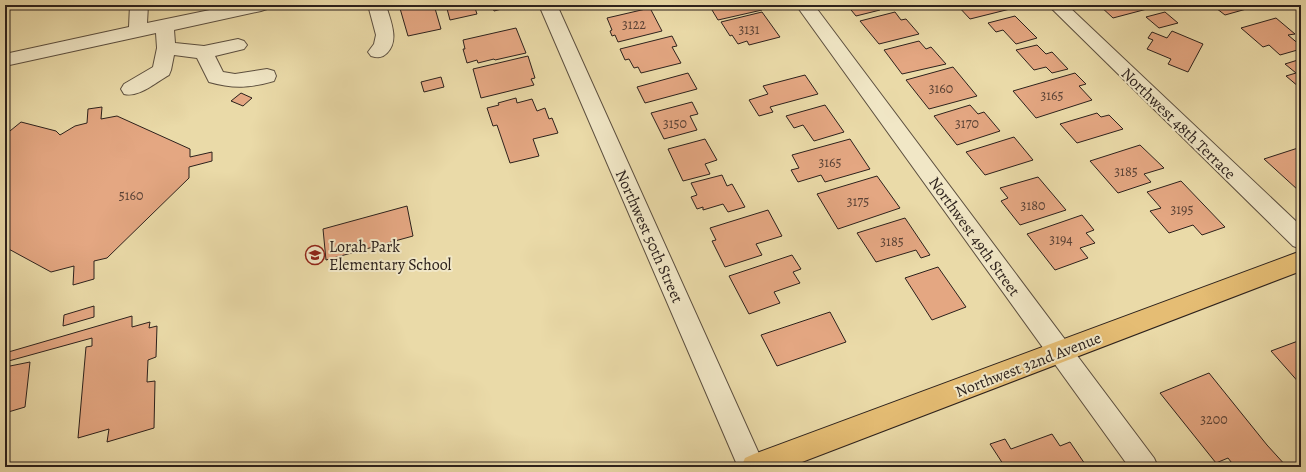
<svg xmlns="http://www.w3.org/2000/svg" width="1306" height="472" viewBox="0 0 1306 472" font-family="Alegreya,serif">
<rect width="100%" height="100%" fill="#eadaa8"/>
<filter id="stains"><feTurbulence type="fractalNoise" baseFrequency=".005" numOctaves="4"/><feColorMatrix values="0 0 0 0 .2 0 0 0 0 .09 0 0 0 0 .02 0 0 0 .5 -.17"/></filter>
<radialGradient id="worn" r=".72"><stop offset=".6" stop-color="#630" stop-opacity="0"/><stop offset="1" stop-color="#630" stop-opacity=".3"/></radialGradient>
<path fill="#e4a782" stroke="#2c211c" d="M 399,5 L 434,5 L 441,29 L 408,36 Z
M 446,5 L 474,5 L 477,14 L 450,20 Z
M 484,5 L 517,5 L 494,11 L 492,5 L 485,7 Z
M 709,5 L 759,5 L 762,10 L 718,20 Z
M 847,5 L 876,5 L 880,10 L 856,16 Z
M 957,5 L 1007,5 L 1010,9 L 970,19 Z
M 1099,5 L 1143,5 L 1147,9 L 1113,18 Z
M 1212,5 L 1256,5 L 1257,6 L 1225,15 Z
M 650,8 L 662,31 L 618,42 L 615,35 L 612,36 L 610,31 L 612,30 L 607,18 Z
M 762,12 L 780,37 L 749,45 L 747,41 L 738,44 L 732,35 L 730,36 L 721,22 Z
M 895,12 L 901,20 L 906,19 L 919,34 L 879,44 L 860,21 Z
M 1165,12 L 1178,23 L 1159,28 L 1146,17 Z
M 1015,16 L 1037,38 L 1016,44 L 1003,30 L 996,32 L 988,23 Z
M 1276,18 L 1295,34 L 1288,35 L 1301,46 L 1301,49 L 1280,55 L 1269,45 L 1263,47 L 1241,28 Z
M 516,28 L 526,53 L 495,60 L 494,59 L 478,63 L 477,60 L 467,63 L 463,49 L 465,49 L 463,40 Z
M 1172,31 L 1203,44 L 1188,72 L 1168,64 L 1171,59 L 1147,49 L 1153,40 L 1148,38 L 1152,32 L 1167,38 Z
M 672,36 L 677,46 L 672,47 L 681,63 L 641,73 L 638,67 L 634,68 L 629,59 L 625,60 L 620,49 Z
M 919,41 L 926,49 L 931,47 L 946,64 L 902,74 L 884,50 Z
M 1037,45 L 1046,54 L 1052,52 L 1068,69 L 1052,73 L 1046,67 L 1034,70 L 1016,50 Z
M 528,56 L 535,78 L 531,79 L 534,85 L 481,98 L 473,69 Z
M 1301,59 L 1301,86 L 1299,87 L 1286,76 L 1296,73 L 1285,64 Z
M 953,67 L 977,96 L 929,109 L 906,80 Z
M 688,73 L 697,89 L 645,103 L 637,87 Z
M 1075,73 L 1086,84 L 1079,86 L 1092,100 L 1036,118 L 1013,91 Z
M 805,75 L 818,94 L 770,107 L 773,112 L 759,116 L 749,100 L 768,94 L 763,86 Z
M 441,77 L 444,87 L 424,92 L 421,82 Z
M 241,93 L 252,98 L 243,106 L 231,101 Z
M 516,98 L 517,103 L 532,99 L 537,111 L 545,108 L 549,119 L 552,118 L 558,133 L 533,139 L 539,156 L 510,163 L 497,125 L 493,126 L 487,108 L 499,105 L 498,103 Z
M 692,102 L 698,114 L 690,116 L 697,130 L 664,139 L 651,113 Z
M 825,105 L 844,132 L 814,141 L 803,125 L 794,128 L 786,116 Z
M 970,105 L 978,114 L 984,112 L 1000,131 L 957,145 L 934,116 Z
M 102,107 L 101,119 L 117,116 L 190,149 L 190,157 L 212,152 L 212,161 L 189,167 L 189,178 L 107,258 L 94,261 L 94,279 L 73,285 L 74,266 L 51,272 L 5,247 L 5,135 L 21,122 L 56,131 L 60,135 L 75,126 L 87,123 L 88,109 Z
M 1097,113 L 1101,117 L 1109,115 L 1123,129 L 1077,143 L 1060,124 Z
M 1014,137 L 1033,160 L 985,175 L 966,152 Z
M 705,139 L 717,160 L 705,164 L 710,174 L 683,181 L 668,149 Z
M 850,139 L 870,169 L 825,182 L 821,175 L 798,182 L 791,170 L 799,168 L 792,155 Z
M 1140,145 L 1164,168 L 1144,174 L 1151,182 L 1118,193 L 1090,161 Z
M 1301,147 L 1301,189 L 1298,190 L 1264,159 Z
M 722,175 L 727,186 L 732,184 L 745,207 L 728,212 L 723,204 L 703,210 L 703,207 L 697,209 L 691,197 L 697,195 L 691,183 Z
M 877,176 L 900,208 L 838,229 L 817,194 Z
M 1038,177 L 1066,210 L 1020,225 L 1001,201 L 1008,198 L 1000,188 Z
M 1181,181 L 1225,227 L 1202,235 L 1193,225 L 1169,233 L 1150,211 L 1161,208 L 1147,192 Z
M 407,206 L 413,236 L 326,260 L 323,229 Z
M 768,210 L 782,236 L 756,244 L 762,255 L 725,267 L 712,241 L 716,240 L 710,228 Z
M 1082,215 L 1094,230 L 1086,233 L 1095,243 L 1080,248 L 1088,258 L 1055,270 L 1027,234 Z
M 905,218 L 930,255 L 921,258 L 916,250 L 876,262 L 857,233 Z
M 792,255 L 801,269 L 793,272 L 800,283 L 774,292 L 780,303 L 749,314 L 729,276 Z
M 938,267 L 966,307 L 932,320 L 905,278 Z
M 94,306 L 94,317 L 63,326 L 64,315 Z
M 830,312 L 846,342 L 777,366 L 761,335 Z
M 132,316 L 132,327 L 150,322 L 149,328 L 157,326 L 156,357 L 148,360 L 147,382 L 155,381 L 154,428 L 107,442 L 109,429 L 78,438 L 86,347 L 92,346 L 92,338 L 5,362 L 5,353 Z
M 1298,341 L 1301,344 L 1301,385 L 1271,351 Z
M 30,362 L 25,407 L 5,413 L 5,367 Z
M 1209,373 L 1267,445 L 1287,467 L 1235,467 L 1228,458 L 1216,463 L 1160,393 Z
M 1052,434 L 1060,446 L 1070,442 L 1087,467 L 1005,467 L 990,444 L 1005,439 L 1011,449 Z"/>
<g fill="none" stroke-linecap="round" stroke-linejoin="round">
<g stroke="#5c4f3f" stroke-width="2">
<path id="minor" d="M 130,5 L 148,5 L 147,23 L 234,5 L 270,5 L 267,9 L 261,11 L 174,30 L 175,43 L 204,46 L 238,39 L 244,41 L 247,45 L 244,49 L 215,56 L 223,72 L 235,74 L 267,69 L 274,71 L 276,76 L 274,81 C 250,88 233,89 209,82 L 197,58 L 174,55 L 171,70 L 169,75 C 156,82 139,98 124,94 L 121,89 L 124,84 L 153,67 L 157,48 L 156,33 L 5,66 L 5,54 L 129,27 Z
M 368,5 L 386,5 C 390,20 400,40 387,53 C 382,58 378,58 371,56 L 368,52 L 374,44 L 376,35 Z
M 539,5 L 557,5 L 765,467 L 738,467 Z
M 796,5 L 814,5 L 1154,458 L 1158,467 L 1129,467 Z
M 1048,5 L 1067,5 L 1301,226 L 1301,249 L 1293,246 Z"/>
</g>
<g stroke="#2c211c" stroke-width="2">
<path id="major" d="M 1301,251 L 1301,271 L 789,467 L 741,467 L 745,458 L 754,454 Z"/>
</g>
<use href="#minor" fill="#f1e7c6" fill-rule="evenodd"/>
<use href="#major" fill="#e5bd74" fill-rule="evenodd"/>
</g>
<defs>
<g id="school-ring" transform="scale(1)"><circle r="9.5" fill="#f1e7c6" stroke="#8f2418" stroke-width="1.5"/><path d="M0-5L7-2L0 1L-7-2ZM-4 1L0 2.5L4 1V4Q0 6-4 4Z" fill="#8f2418"/></g>
</defs>
<g fill-rule="evenodd">
<use href="#school-ring" x="315" y="255"/>
</g>
<g text-anchor="middle" stroke-width="4" stroke-linejoin="round" paint-order="stroke">
<g font-size="14" fill="#5a4236">
<text x="634" y="29">3122</text>
<text x="749" y="34">3131</text>
<text x="941" y="93">3160</text>
<text x="1052" y="100">3165</text>
<text x="675" y="128">3150</text>
<text x="967" y="128">3170</text>
<text x="830" y="167">3165</text>
<text x="1126" y="176">3185</text>
<text x="131" y="200">5160</text>
<text x="858" y="206">3175</text>
<text x="1033" y="210">3180</text>
<text x="1182" y="214">3195</text>
<text x="1061" y="244">3194</text>
<text x="892" y="246">3185</text>
<text x="1214" y="424">3200</text>
</g>
<g font-size="16" fill="#2c211c" stroke="#f1e7c6">
<text transform="translate(1179 123) rotate(44)" y="6">Northwest 48th Terrace</text>
<text transform="translate(650 236) rotate(66)" y="6">Northwest 50th Street</text>
<text transform="translate(975 236) rotate(54)" y="6">Northwest 49th Street</text>
<text transform="translate(1028 364) rotate(-21)" y="6">Northwest 32nd Avenue</text>
</g>
<g font-size="16" fill="#2c211c" stroke="#f1e7c6" text-anchor="start">
<text x="329" y="252">Lorah Park<tspan x="329" dy="18">Elementary School</tspan></text>
</g>
</g>
<rect width="1306" height="472" fill="none" stroke="#eadaa8" stroke-width="20"/>
<rect x="6" y="6" width="1294" height="460" fill="none" stroke="#2c211c" stroke-width="2"/>
<rect x="10" y="10" width="1286" height="452" fill="none" stroke="#2c211c"/>
<rect width="100%" height="100%" filter="url(#stains)"/>
<rect width="100%" height="100%" fill="url(#worn)"/>
</svg>
